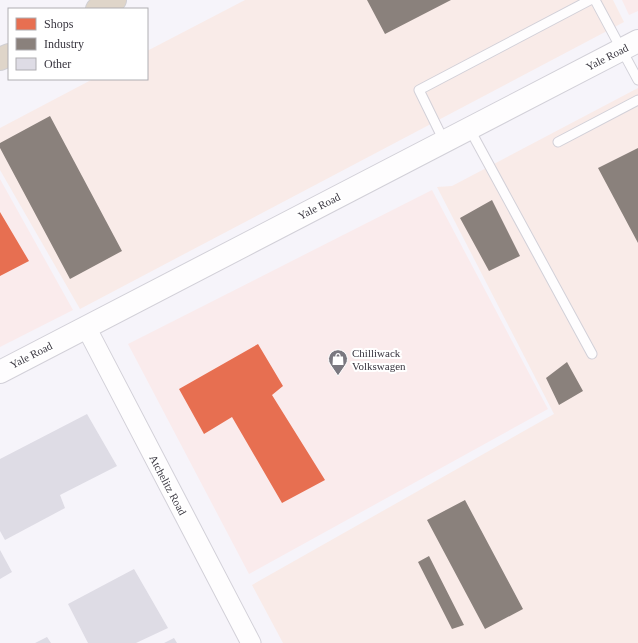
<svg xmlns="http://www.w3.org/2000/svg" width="638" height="643" viewBox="0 0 638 643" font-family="Georgia,serif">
<rect width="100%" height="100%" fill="#f6f4fa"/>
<path fill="#faebec" d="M 622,0 L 638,0 L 638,11 L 629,15 Z
M 0,179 L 73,310 L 0,347 Z
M 432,190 L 548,409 L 249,574 L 128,344 Z"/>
<path fill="#f9ebe8" d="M 245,0 L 613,0 L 624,22 L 80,309 L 0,170 L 0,128 L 93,79 L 147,79 L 147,51 Z
M 638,88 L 638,643 L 283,643 L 252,585 L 554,414 L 437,187 L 452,186 Z"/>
<path fill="#e76f51" d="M 0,212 L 29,261 L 0,276 Z
M 258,344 L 283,386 L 272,395 L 325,480 L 282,503 L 232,417 L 204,434 L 179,389 Z"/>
<path fill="#8a817c" d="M 367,0 L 451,0 L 385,34 Z
M 50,116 L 122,251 L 70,279 L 0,148 L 0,143 Z
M 638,148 L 638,243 L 598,168 Z
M 492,200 L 520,256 L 489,271 L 460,218 Z
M 567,362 L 583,391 L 559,405 L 546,378 Z
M 465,500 L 523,609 L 485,629 L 427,520 Z
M 429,556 L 464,625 L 452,629 L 418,562 Z"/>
<path fill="#dedce5" d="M 87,414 L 117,466 L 60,495 L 65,508 L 5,540 L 0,531 L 0,459 Z
M 0,550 L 12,572 L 0,579 Z
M 134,569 L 168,628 L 136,643 L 88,643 L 68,604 Z
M 47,637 L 51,643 L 35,643 Z
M 174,638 L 177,643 L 164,643 Z"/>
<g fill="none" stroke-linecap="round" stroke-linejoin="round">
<g stroke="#d2d0d8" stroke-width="11">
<path id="service" d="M 595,0 L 638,80
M 469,128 L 592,354
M 444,141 L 419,90 L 590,0
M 558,142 L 638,100"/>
</g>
<g stroke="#d2d0d8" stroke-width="21">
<path id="minor" d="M 86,327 L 251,643"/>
</g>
<g stroke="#d2d0d8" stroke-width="24">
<path id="tertiary" d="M 0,372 L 638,41"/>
</g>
<g stroke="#d0cfd3" stroke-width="24">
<path id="motorway" d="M 97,9 L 115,0
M 0,59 L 9,55"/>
</g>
<use href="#service" stroke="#fefdfe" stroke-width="9"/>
<use href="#minor" stroke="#fefdfe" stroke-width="19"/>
<use href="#tertiary" stroke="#fefdfe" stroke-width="22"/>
<use href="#motorway" stroke="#dfd5c9" stroke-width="22"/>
</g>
<defs>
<g id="shop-pin" transform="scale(1)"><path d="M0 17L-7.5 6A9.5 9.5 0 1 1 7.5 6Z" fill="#7a7880" stroke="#fff"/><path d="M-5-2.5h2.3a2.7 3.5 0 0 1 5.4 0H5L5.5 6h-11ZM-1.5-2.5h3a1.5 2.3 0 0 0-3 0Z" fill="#fff"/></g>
</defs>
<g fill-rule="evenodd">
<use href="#shop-pin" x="338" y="359"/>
</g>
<g text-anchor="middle" stroke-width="4" stroke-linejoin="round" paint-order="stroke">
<g font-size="11" fill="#38353f" stroke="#fff">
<text transform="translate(607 57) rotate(-27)" y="4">Yale Road</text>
<text transform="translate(319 206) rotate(-27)" y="4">Yale Road</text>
<text transform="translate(31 355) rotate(-27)" y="4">Yale Road</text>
<text transform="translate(168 485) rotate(62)" y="4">Atchelitz Road</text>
</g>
<g font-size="11" fill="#38353f" stroke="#fff" text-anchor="start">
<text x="352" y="357">Chilliwack<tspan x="352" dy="13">Volkswagen</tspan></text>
</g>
</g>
<rect x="8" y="8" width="140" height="72" fill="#ffffff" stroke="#afaeb2"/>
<rect x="16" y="18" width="20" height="12" fill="#e76f51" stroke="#afaeb2"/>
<text x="44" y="28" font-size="12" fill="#38353f">Shops</text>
<rect x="16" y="38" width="20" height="12" fill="#8a817c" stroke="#afaeb2"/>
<text x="44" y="48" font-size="12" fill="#38353f">Industry</text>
<rect x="16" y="58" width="20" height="12" fill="#dedce5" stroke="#afaeb2"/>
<text x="44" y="68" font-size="12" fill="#38353f">Other</text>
</svg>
